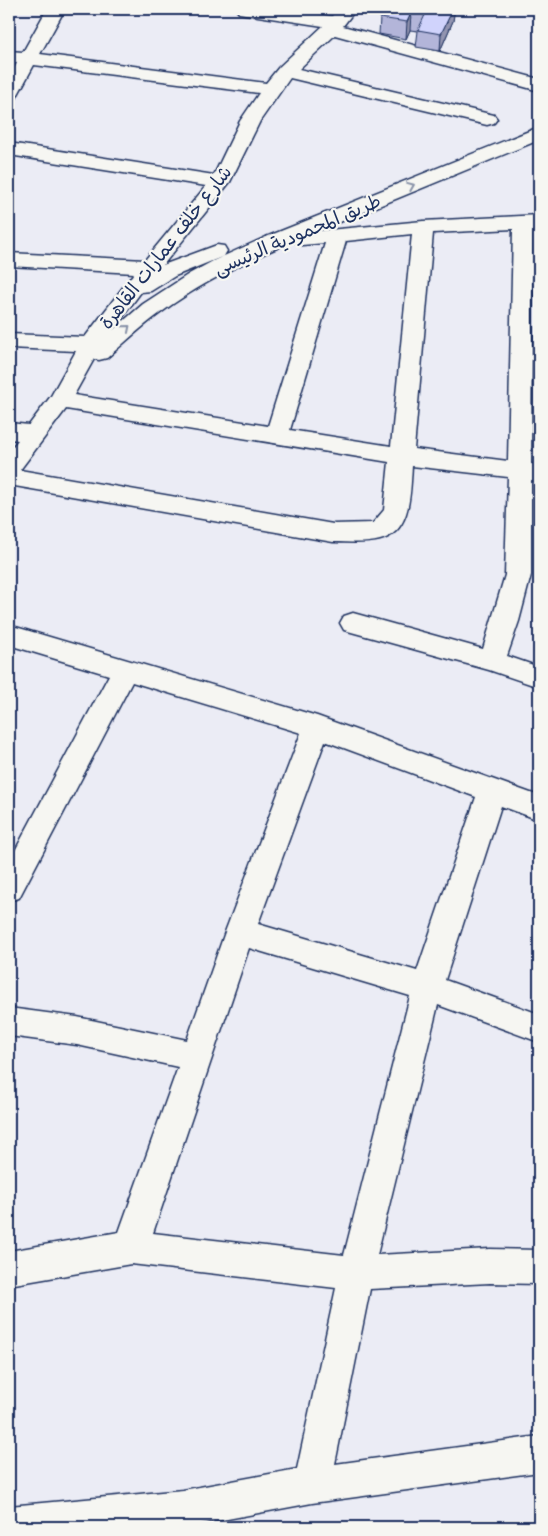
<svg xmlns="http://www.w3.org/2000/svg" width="548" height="1536" viewBox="0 0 548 1536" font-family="'Indie Flower','Playpen Sans Arabic',sans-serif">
<rect width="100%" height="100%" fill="#ebecf5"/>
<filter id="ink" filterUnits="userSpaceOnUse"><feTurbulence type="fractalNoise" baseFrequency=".02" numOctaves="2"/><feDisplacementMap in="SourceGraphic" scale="10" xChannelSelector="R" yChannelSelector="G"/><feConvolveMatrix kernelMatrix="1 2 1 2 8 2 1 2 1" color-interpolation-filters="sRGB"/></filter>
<g filter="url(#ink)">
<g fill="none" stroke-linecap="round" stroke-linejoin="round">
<g stroke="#1b2f5e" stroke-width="3">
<path id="minor" d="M 47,9 L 65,9 L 40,54 L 266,83 L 279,67 L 323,26 L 245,14 L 239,13 L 236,9 L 280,9 L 332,16 L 338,9 L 356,9 L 343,26 L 539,79 L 539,91 L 335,35 L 299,69 L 494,115 L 497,119 L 494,123 L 487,125 L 290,78 L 260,121 L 230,182 L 163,265 L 217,245 L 224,246 L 227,251 L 224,256 L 175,276 L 151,291 L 141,292 L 113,330 L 143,304 L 189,274 L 213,261 L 266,237 L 539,127 L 539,140 L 318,231 L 423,221 L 539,215 L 539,227 L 533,228 L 531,464 L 539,465 L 539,481 L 531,480 L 531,575 L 519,621 L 507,656 L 539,667 L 539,687 L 489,670 L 344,630 L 340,623 L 344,616 L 353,613 L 483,649 L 505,575 L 508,477 L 412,466 C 410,491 412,532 380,540 C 366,544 348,542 333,542 L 9,485 L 9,451 L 18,440 L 9,439 L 9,423 L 29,425 L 51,396 L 76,351 L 9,348 L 9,334 L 85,337 L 134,273 L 9,266 L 9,253 L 145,260 L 206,186 L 9,155 L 9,143 L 214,175 L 240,121 L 259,93 L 34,65 L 16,98 L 9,100 L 9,78 L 17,63 L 9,61 L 9,51 L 23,52 ZM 513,229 L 508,461 L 414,449 L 433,233 ZM 412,234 L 391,446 L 290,430 L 346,241 ZM 293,241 L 302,245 L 325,243 L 268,426 L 74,395 L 94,359 L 99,360 L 107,358 C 124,343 141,327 159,314 C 200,283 246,261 293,241 ZM 66,409 L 389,462 L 384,510 L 373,523 L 333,524 L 20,470 Z
M 9,625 L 317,716 L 539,796 L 539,820 L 501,806 L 445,980 L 539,1014 L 539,1042 L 438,1005 L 377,1255 L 490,1249 L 539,1250 L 539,1284 L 490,1283 L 370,1289 L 335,1464 L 539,1436 L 539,1472 L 312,1503 L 185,1527 L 9,1527 L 9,1506 L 183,1490 L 297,1469 L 336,1288 L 131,1264 L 9,1285 L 9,1251 L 119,1232 L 178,1067 L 77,1045 L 9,1036 L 9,1008 L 77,1017 L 187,1040 L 225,932 L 301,733 L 132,682 L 19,898 L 9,901 L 9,862 L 109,675 L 9,645 ZM 325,741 L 476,797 L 417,971 L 258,924 ZM 249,948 L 410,996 L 344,1255 L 153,1233 Z"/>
</g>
<use href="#minor" fill="#f6f6f2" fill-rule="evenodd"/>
</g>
<path fill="#b3b5d9" stroke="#1b2f5e" d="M 385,9 L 459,9 L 458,11 L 454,11 L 453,21 L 440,51 L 416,47 L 418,31 L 410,30 L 406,39 L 379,34 L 380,18 Z"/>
<path fill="#9294b0" stroke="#1b2f5e" d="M 453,9 L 455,9 L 453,21 L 440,51 L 441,34 Z
M 411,13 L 410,30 L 406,39 L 407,22 Z"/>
<path fill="#d0d3fc" stroke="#1b2f5e" d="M 385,9 L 453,9 L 441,34 L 418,30 L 425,15 L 411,13 L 407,22 L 380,18 Z"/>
<defs><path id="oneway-chevron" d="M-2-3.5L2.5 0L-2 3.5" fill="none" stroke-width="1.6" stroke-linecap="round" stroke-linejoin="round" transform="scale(1.25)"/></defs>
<g stroke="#8892a8">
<use href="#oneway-chevron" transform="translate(411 186) rotate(-22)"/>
<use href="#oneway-chevron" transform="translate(127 328) rotate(-40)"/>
</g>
</g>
<g text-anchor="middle" stroke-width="4.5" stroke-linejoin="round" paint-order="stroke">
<g font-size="19" fill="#1b2f5e" stroke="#f6f6f2">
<text transform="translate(297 234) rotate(-23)" y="7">طريق المحمودية الرئيسى</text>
<text transform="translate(165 247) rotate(-52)" y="7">شارع خلف عمارات القاهرة</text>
</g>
</g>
<rect width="548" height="1536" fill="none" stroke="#f6f6f2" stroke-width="30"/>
<rect x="15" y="15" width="518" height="1506" fill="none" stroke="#1b2f5e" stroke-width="2" filter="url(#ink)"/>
</svg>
